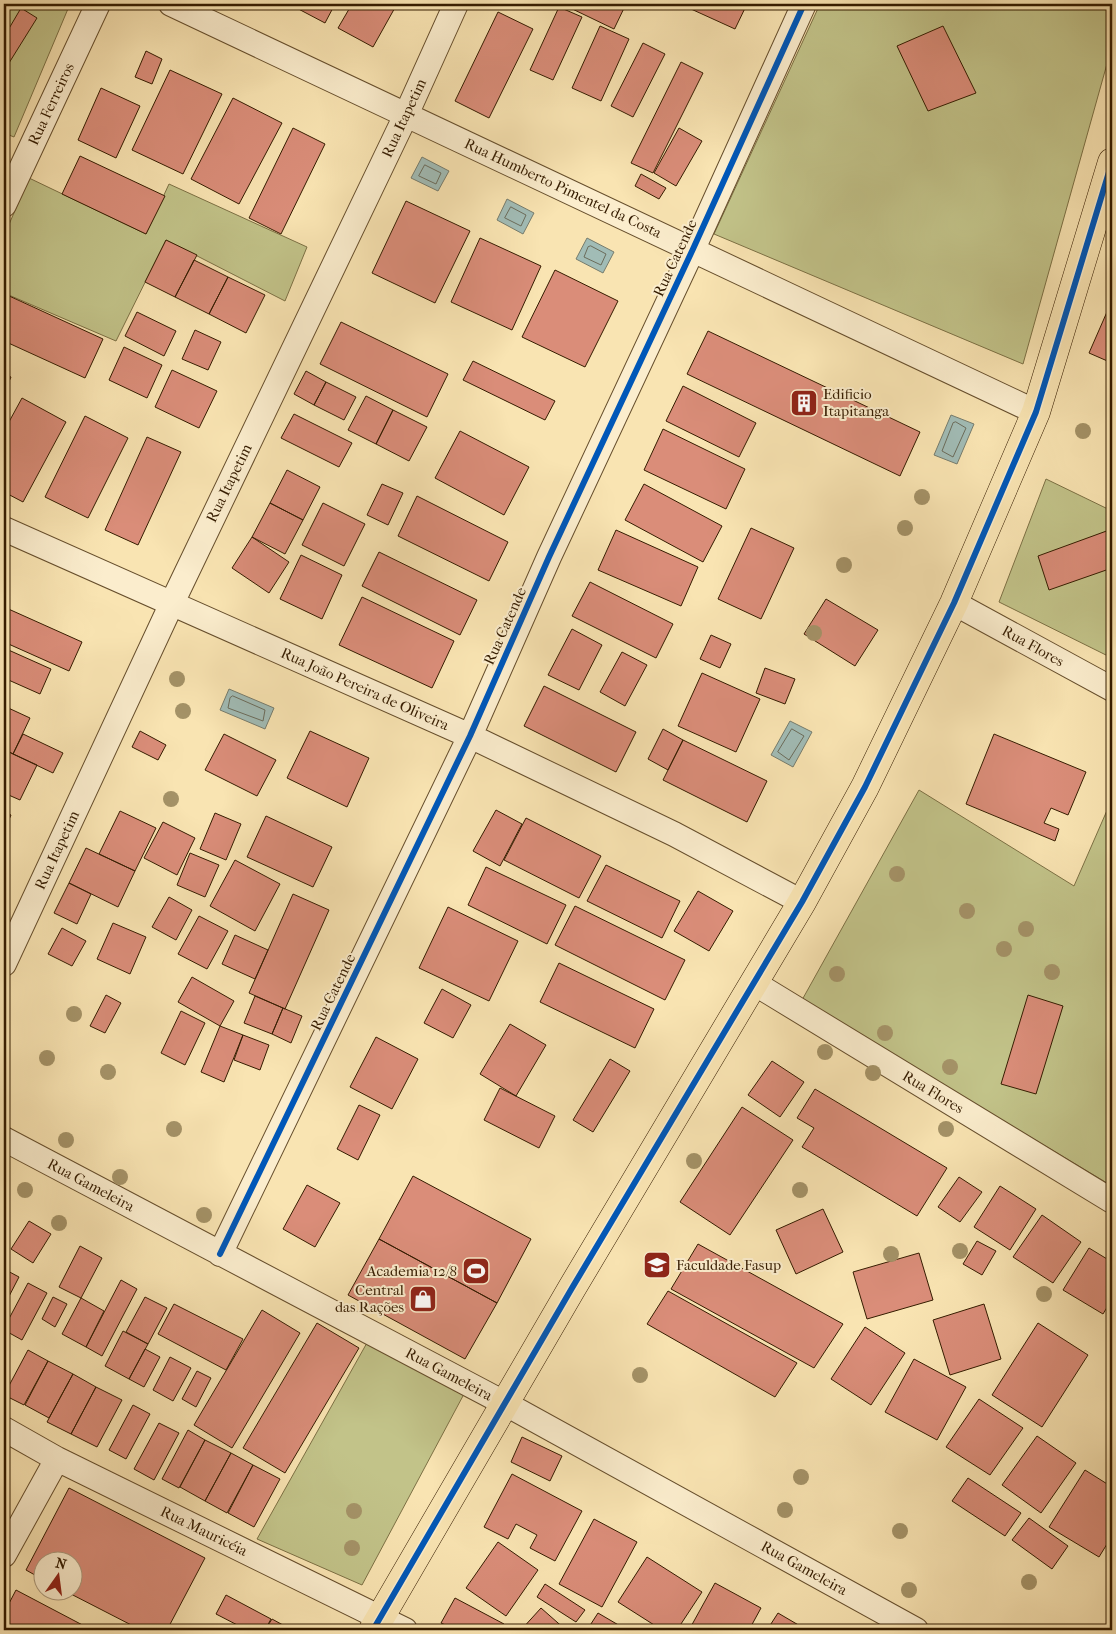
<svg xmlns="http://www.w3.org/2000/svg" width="1116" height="1634" viewBox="0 0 1116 1634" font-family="'IM FELL French Canon',serif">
<rect width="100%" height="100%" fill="#f9e4b2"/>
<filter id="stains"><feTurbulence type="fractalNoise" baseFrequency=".004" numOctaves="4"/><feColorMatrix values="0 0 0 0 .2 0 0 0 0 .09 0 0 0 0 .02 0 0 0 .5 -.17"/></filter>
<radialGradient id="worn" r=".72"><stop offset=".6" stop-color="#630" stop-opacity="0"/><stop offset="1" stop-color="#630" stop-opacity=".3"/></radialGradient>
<path fill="#c2c389" stroke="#7c7044" d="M 4,4 L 70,4 L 14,137 L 4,133 Z
M 820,4 L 1112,4 L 1112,46 L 1023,364 L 714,234 Z
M 29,178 L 146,234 L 169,184 L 307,247 L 285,301 L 166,240 L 116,341 L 4,293 L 4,236 Z
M 1046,479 L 1112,511 L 1112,658 L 999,602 Z
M 919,790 L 1074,886 L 1112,799 L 1112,1186 L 802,1000 Z
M 368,1341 L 464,1394 L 362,1585 L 257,1539 Z"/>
<path fill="#a1bcb6" stroke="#767c6d" d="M 422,157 L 449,171 L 438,191 L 411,178 Z
M 507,199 L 534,213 L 523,234 L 497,220 Z
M 587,238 L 614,252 L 603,273 L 576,259 Z
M 951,415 L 974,424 L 957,464 L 934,455 Z
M 229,689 L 274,708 L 265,729 L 220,710 Z
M 790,721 L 812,732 L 793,767 L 771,755 Z"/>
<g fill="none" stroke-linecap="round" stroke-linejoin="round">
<path stroke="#6b6c5b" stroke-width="1" d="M 425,165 L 441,173 L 436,184 L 419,176 Z
M 511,207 L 526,215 L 521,226 L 505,218 Z
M 591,246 L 606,254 L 601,265 L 584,257 L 588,247 Z
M 956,422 L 966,428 L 953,457 L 942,451 L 953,423 Z
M 233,696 L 265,710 L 263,721 L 228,708 L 230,698 Z
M 792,729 L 804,736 L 789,760 L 778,752 Z"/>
</g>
<path fill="#da8d79" stroke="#351c00" d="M 289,4 L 335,4 L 325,23 Z
M 352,4 L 397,4 L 373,47 L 338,28 Z
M 562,4 L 626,4 L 614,29 Z
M 680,4 L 747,4 L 735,29 Z
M 559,7 L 582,17 L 553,80 L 530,70 Z
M 21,8 L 37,18 L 4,71 L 4,37 Z
M 498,12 L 533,29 L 489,118 L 455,101 Z
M 600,26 L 629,39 L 601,101 L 572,88 Z
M 943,26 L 976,93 L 928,111 L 897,46 Z
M 643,43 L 665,54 L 633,117 L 611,106 Z
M 146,51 L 162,59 L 152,84 L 135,77 Z
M 681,62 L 703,73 L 653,173 L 631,163 Z
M 170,70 L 222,94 L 183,174 L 132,150 Z
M 101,88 L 140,106 L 116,158 L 78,140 Z
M 233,98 L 282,123 L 239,204 L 191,179 Z
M 293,128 L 325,144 L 281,234 L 249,218 Z
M 679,128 L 702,141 L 676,186 L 654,173 Z
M 80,156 L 165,196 L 146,234 L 62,194 Z
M 641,174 L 666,188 L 659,199 L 635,186 Z
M 406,201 L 470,231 L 435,303 L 372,273 Z
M 480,238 L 541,266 L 512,330 L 451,302 Z
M 166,240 L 197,255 L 175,297 L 145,282 Z
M 194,260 L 228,277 L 209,314 L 175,297 Z
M 555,270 L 618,301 L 585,367 L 522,337 Z
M 228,277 L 265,295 L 246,333 L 209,314 Z
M 7,295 L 103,339 L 85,378 L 4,341 L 4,302 Z
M 1110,305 L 1112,307 L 1112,363 L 1089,353 Z
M 137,312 L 176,331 L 164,356 L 125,336 Z
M 341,322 L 448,374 L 427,417 L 320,364 Z
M 195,330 L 221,342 L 208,370 L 182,359 Z
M 708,331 L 920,432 L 900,476 L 687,374 Z
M 124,347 L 162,365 L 147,398 L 109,380 Z
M 473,361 L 555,401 L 545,420 L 463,380 Z
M 172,370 L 217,391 L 199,428 L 155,407 Z
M 306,371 L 326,382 L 314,405 L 294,394 Z
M 4,374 L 11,377 L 4,393 Z
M 326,382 L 356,397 L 344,420 L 314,405 Z
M 683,386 L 756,423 L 739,457 L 666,421 Z
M 366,396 L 393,410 L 376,444 L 348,430 Z
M 22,398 L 66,422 L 23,502 L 4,492 L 4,431 Z
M 393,410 L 427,427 L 409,461 L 376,444 Z
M 294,414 L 352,443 L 339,467 L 281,438 Z
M 85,416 L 128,438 L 88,518 L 45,497 Z
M 663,429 L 745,469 L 726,509 L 644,470 Z
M 460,431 L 529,467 L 504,515 L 435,478 Z
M 147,437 L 181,452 L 138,545 L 105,530 Z
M 287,470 L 320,487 L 303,520 L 270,503 Z
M 382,484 L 403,493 L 388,525 L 367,515 Z
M 644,484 L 722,526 L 703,562 L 625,520 Z
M 417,496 L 508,542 L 489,581 L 398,536 Z
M 270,503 L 303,520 L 285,554 L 252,537 Z
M 323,503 L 365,524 L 344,566 L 302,545 Z
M 751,528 L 794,548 L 761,619 L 718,599 Z
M 1112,529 L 1112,568 L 1049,590 L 1038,556 Z
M 616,530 L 698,567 L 681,606 L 598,570 Z
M 252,537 L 289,562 L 269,593 L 232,568 Z
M 379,552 L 477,600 L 460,635 L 362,586 Z
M 301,555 L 342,575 L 322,619 L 280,599 Z
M 590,582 L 673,624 L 656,658 L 572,616 Z
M 362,597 L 454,641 L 432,688 L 339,645 Z
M 826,599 L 878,630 L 855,666 L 804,634 Z
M 4,607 L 82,642 L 69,671 L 4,642 Z
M 572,629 L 602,645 L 579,690 L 548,675 Z
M 711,635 L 731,644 L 720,668 L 700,659 Z
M 4,648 L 51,669 L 40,694 L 4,678 Z
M 622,652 L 647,665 L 625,706 L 600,692 Z
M 765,668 L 795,679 L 785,704 L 756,693 Z
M 702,673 L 760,699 L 736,752 L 678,726 Z
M 544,686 L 636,732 L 616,772 L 524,726 Z
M 4,706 L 30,718 L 13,754 L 4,749 Z
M 663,729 L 683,740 L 668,770 L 648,759 Z
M 140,731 L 166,745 L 158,760 L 132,747 Z
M 310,731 L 369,758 L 347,807 L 287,778 Z
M 23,734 L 63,753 L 53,773 L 13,754 Z
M 224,734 L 276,760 L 257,796 L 205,770 Z
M 994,734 L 1086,772 L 1068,815 L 1051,808 L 1044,823 L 1059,829 L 1055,841 L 966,804 Z
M 683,740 L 767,781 L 747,822 L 663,780 Z
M 9,752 L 37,765 L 20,800 L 4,793 L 4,762 Z
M 496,810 L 522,824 L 500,866 L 473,851 Z
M 120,811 L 156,828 L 135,871 L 99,854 Z
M 4,812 L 11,815 L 4,831 Z
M 215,813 L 241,824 L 226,860 L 200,849 Z
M 266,816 L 332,847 L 313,887 L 247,857 Z
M 526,818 L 601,856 L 579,898 L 504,860 Z
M 163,822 L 195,838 L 177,875 L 144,858 Z
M 86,848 L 135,871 L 118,907 L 69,883 Z
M 190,853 L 219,865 L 205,897 L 177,885 Z
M 235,860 L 280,884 L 255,931 L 210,906 Z
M 606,865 L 680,901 L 662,938 L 587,901 Z
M 486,867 L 566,905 L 547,944 L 468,905 Z
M 69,883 L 91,894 L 77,924 L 54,913 Z
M 698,891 L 733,911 L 709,951 L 674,931 Z
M 293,894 L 329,910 L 285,1009 L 249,993 Z
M 169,897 L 192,910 L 176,940 L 152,927 Z
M 575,906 L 685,960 L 665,1000 L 555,945 Z
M 448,907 L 518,941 L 489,1001 L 419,968 Z
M 199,916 L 228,931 L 207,969 L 178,954 Z
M 113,923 L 146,937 L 130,974 L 97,959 Z
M 62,928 L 86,941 L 72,966 L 48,954 Z
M 235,935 L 268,950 L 255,979 L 222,964 Z
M 559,963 L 654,1009 L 635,1048 L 540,1002 Z
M 192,977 L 234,1001 L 220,1026 L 178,1002 Z
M 442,989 L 471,1005 L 453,1038 L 424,1023 Z
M 106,995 L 121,1003 L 105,1033 L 90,1026 Z
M 1028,995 L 1063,1006 L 1036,1094 L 1001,1084 Z
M 255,996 L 283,1008 L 272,1034 L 244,1023 Z
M 283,1008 L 302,1016 L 291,1043 L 272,1034 Z
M 181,1011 L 205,1023 L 185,1065 L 161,1053 Z
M 510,1024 L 546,1045 L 516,1096 L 480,1074 Z
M 220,1026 L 243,1035 L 224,1082 L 201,1072 Z
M 243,1035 L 269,1045 L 260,1070 L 234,1060 Z
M 376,1037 L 418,1059 L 392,1109 L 350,1087 Z
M 610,1059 L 630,1071 L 593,1132 L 573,1120 Z
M 772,1061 L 804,1082 L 780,1117 L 748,1095 Z
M 500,1088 L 555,1116 L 539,1148 L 484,1120 Z
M 815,1089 L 947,1168 L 917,1216 L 802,1147 L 814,1128 L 797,1118 Z
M 359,1105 L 380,1115 L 358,1160 L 337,1149 Z
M 742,1107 L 793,1140 L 730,1235 L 680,1202 Z
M 413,1176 L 531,1239 L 497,1303 L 379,1239 Z
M 959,1177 L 982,1192 L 960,1222 L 938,1207 Z
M 307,1185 L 340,1203 L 315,1247 L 283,1229 Z
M 1000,1186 L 1036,1209 L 1010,1250 L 974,1227 Z
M 823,1209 L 843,1252 L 796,1274 L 776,1230 Z
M 1042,1215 L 1081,1242 L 1053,1283 L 1013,1257 Z
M 29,1221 L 51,1234 L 33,1263 L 11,1249 Z
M 379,1239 L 497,1303 L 465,1359 L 348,1295 Z
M 977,1241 L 996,1251 L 982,1275 L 963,1264 Z
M 698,1244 L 843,1324 L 814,1368 L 671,1289 Z
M 80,1246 L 102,1258 L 81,1298 L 59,1287 Z
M 1089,1248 L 1112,1262 L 1112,1299 L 1103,1314 L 1063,1290 Z
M 919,1253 L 933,1300 L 867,1319 L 853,1272 Z
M 4,1269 L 19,1277 L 4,1306 Z
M 121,1280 L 137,1289 L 102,1356 L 86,1347 Z
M 28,1283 L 47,1293 L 22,1340 L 4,1330 L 4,1328 Z
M 668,1291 L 797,1363 L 775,1397 L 647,1324 Z
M 53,1297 L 67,1304 L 55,1327 L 42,1319 Z
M 145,1297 L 167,1308 L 148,1344 L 126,1332 Z
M 81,1298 L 104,1311 L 86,1347 L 62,1334 Z
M 174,1304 L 243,1339 L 226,1370 L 158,1334 Z
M 984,1304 L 1001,1359 L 950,1375 L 933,1320 Z
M 262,1310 L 300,1333 L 232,1448 L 194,1425 Z
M 317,1323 L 359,1348 L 285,1473 L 243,1448 Z
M 1038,1323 L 1088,1355 L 1042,1427 L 992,1395 Z
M 865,1327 L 905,1353 L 871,1405 L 831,1379 Z
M 123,1331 L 148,1344 L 129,1379 L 105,1366 Z
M 145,1349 L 160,1357 L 144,1387 L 129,1379 Z
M 28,1350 L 48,1361 L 24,1405 L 4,1395 Z
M 170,1357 L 191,1368 L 173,1401 L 153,1390 Z
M 914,1359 L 966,1387 L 937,1440 L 885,1412 Z
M 48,1361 L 73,1374 L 49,1418 L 25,1405 Z
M 197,1371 L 211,1378 L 196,1407 L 182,1399 Z
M 73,1374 L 96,1387 L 71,1434 L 47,1422 Z
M 96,1387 L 122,1400 L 97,1447 L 71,1434 Z
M 979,1399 L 1023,1428 L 990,1475 L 946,1447 Z
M 133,1405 L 150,1414 L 126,1459 L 109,1450 Z
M 159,1423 L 179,1433 L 154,1480 L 134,1469 Z
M 188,1430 L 205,1440 L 179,1488 L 162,1479 Z
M 1037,1436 L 1076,1463 L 1041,1513 L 1002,1485 Z
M 522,1437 L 562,1456 L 550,1481 L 511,1462 Z
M 205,1440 L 231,1453 L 205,1501 L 180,1487 Z
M 231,1453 L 253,1465 L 227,1513 L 205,1501 Z
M 253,1465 L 280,1479 L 254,1527 L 228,1513 Z
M 1085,1470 L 1112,1487 L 1112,1536 L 1099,1557 L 1049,1527 Z
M 512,1474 L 582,1511 L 555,1561 L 530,1548 L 537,1535 L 516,1524 L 508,1539 L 484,1527 Z
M 968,1478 L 1021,1513 L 1005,1536 L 952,1501 Z
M 69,1488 L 205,1558 L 167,1630 L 141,1630 L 67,1592 L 72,1592 L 72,1562 L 42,1562 L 42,1579 L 26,1570 Z
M 1029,1518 L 1068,1546 L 1052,1569 L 1012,1540 Z
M 594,1519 L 637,1542 L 602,1607 L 559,1584 Z
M 498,1542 L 538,1570 L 506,1616 L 466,1588 Z
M 647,1557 L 702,1592 L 677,1630 L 662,1630 L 618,1602 Z
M 715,1583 L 761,1608 L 749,1630 L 689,1630 Z
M 545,1584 L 585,1610 L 576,1622 L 537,1597 Z
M 16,1590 L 92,1630 L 4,1630 L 4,1613 Z
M 226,1595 L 271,1619 L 265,1630 L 247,1630 L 216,1614 Z
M 455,1598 L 504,1624 L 501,1630 L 456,1630 L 441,1623 Z
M 541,1608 L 566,1630 L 521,1630 Z
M 598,1613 L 627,1630 L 587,1630 Z
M 778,1613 L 807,1630 L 767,1630 Z
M 272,1619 L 292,1630 L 265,1630 Z"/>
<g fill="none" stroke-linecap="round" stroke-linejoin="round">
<g stroke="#664e2c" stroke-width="26">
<path id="street" d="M 171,4 L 1036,412
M 4,205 L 98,4
M 4,529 L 470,736 L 674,834 L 802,902
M 954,603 L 1112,689
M 4,964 L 172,603 L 406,115 L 456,4
M 754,983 L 1112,1201
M 4,1139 L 506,1404 L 916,1630
M 220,1254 L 470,736 L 549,557 L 693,249 L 804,4
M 4,1429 L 57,1459 L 405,1630
M 4,1555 L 57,1459"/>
</g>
<g stroke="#351c00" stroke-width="29">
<path id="primary" d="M 373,1630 L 572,1288 L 802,902 L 865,787 L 954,603 L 1036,412 L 1112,162"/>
</g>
<use href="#street" stroke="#fbedcd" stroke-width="24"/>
<use href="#primary" stroke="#f9e4b2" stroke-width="28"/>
<g stroke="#fbedcd" stroke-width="9">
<path id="cycleway" d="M 220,1254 L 470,736 L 549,557 L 693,249 L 804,4
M 373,1630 L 572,1288 L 802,902 L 865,787 L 954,603 L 1036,412 L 1112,162"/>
</g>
<use href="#cycleway" stroke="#0057b8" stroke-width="6"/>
</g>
<g fill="#a49267">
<circle cx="1083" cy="431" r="8"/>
<circle cx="922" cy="497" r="8"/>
<circle cx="905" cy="528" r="8"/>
<circle cx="844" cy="565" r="8"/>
<circle cx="814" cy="633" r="8"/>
<circle cx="177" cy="679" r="8"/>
<circle cx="183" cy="711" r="8"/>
<circle cx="171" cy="799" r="8"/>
<circle cx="897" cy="874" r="8"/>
<circle cx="967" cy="911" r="8"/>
<circle cx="1026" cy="929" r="8"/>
<circle cx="1004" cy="949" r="8"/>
<circle cx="1052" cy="972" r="8"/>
<circle cx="837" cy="974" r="8"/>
<circle cx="74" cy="1014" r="8"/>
<circle cx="885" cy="1033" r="8"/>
<circle cx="825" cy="1052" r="8"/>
<circle cx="47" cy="1058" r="8"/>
<circle cx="950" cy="1067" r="8"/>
<circle cx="108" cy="1072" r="8"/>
<circle cx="873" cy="1073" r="8"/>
<circle cx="174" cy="1129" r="8"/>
<circle cx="946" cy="1129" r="8"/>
<circle cx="66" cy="1140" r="8"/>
<circle cx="694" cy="1161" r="8"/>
<circle cx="120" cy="1177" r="8"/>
<circle cx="25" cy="1190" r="8"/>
<circle cx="800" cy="1190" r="8"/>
<circle cx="204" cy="1215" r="8"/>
<circle cx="59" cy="1223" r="8"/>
<circle cx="960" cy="1251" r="8"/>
<circle cx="891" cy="1254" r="8"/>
<circle cx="1044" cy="1294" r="8"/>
<circle cx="640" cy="1375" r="8"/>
<circle cx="801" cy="1477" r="8"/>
<circle cx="785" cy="1510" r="8"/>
<circle cx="354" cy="1511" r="8"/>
<circle cx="900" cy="1531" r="8"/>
<circle cx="352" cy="1548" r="8"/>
<circle cx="1029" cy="1582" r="8"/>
<circle cx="909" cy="1590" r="8"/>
</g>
<defs>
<g id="building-square" transform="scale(1.4375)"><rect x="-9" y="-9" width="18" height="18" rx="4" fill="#8f2418" stroke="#fbedcd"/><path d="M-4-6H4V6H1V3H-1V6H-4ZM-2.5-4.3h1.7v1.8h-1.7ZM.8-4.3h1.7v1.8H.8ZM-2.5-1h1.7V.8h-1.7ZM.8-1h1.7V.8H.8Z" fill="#fff"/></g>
<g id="university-square" transform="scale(1.4375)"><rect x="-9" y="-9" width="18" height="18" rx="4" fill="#8f2418" stroke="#fbedcd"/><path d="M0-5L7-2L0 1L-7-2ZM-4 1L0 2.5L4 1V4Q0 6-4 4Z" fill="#fff"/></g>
<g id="stadium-square" transform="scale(1.4375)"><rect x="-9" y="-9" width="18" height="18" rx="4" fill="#8f2418" stroke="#fbedcd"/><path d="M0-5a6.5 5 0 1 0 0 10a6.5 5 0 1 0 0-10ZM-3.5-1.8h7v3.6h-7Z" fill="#fff"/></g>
<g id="shop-square" transform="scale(1.4375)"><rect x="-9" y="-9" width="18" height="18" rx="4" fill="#8f2418" stroke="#fbedcd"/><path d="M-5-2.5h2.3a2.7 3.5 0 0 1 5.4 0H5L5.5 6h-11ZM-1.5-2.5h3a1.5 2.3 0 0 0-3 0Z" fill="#fff"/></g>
</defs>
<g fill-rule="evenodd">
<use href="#building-square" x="804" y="403"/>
<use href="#university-square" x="657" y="1265"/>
<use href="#stadium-square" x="476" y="1271"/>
<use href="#shop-square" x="423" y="1299"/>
</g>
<g text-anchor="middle" stroke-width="4" stroke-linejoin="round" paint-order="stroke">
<g font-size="15" fill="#351c00" stroke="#fbedcd">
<text transform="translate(51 104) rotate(-65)" y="5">Rua Ferreiros</text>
<text transform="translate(404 118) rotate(-65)" y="5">Rua Itapetim</text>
<text transform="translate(563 188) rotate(25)" y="5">Rua Humberto Pimentel da Costa</text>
<text transform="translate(675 258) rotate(-65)" y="5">Rua Catende</text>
<text transform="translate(229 483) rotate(-64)" y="5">Rua Itapetim</text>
<text transform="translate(505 626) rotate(-66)" y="5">Rua Catende</text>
<text transform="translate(1033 646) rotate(29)" y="5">Rua Flores</text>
<text transform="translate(365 689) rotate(24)" y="5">Rua João Pereira de Oliveira</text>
<text transform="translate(57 850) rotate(-65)" y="5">Rua Itapetim</text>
<text transform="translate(333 992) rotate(-64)" y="5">Rua Catende</text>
<text transform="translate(933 1092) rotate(31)" y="5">Rua Flores</text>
<text transform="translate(91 1185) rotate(28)" y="5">Rua Gameleira</text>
<text transform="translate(449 1374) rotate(28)" y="5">Rua Gameleira</text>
<text transform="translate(204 1531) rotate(26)" y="5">Rua Mauricéia</text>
<text transform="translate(804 1568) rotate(29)" y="5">Rua Gameleira</text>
</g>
<g font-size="15" fill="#351c00" stroke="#fbedcd" text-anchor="start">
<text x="823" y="399">Edificio<tspan x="823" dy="17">Itapitanga</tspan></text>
<text x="676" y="1270">Faculdade Fasup</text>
<text x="457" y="1276" text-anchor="end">Academia 12/8</text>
<text x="404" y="1295" text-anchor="end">Central<tspan x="404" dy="17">das Rações</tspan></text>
</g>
</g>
<rect width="1116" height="1634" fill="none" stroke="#f9e4b2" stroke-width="20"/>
<rect x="5" y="5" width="1106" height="1624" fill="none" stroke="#351c00" stroke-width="2.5"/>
<rect x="10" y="10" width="1096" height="1614" fill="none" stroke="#351c00"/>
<g transform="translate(58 1576) rotate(14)"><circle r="24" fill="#fbedcd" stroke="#ac997b"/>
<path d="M0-4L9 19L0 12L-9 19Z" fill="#8f2418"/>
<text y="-8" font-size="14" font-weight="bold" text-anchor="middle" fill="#351c00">N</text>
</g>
<rect width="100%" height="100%" filter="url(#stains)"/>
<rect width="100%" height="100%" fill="url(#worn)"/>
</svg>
